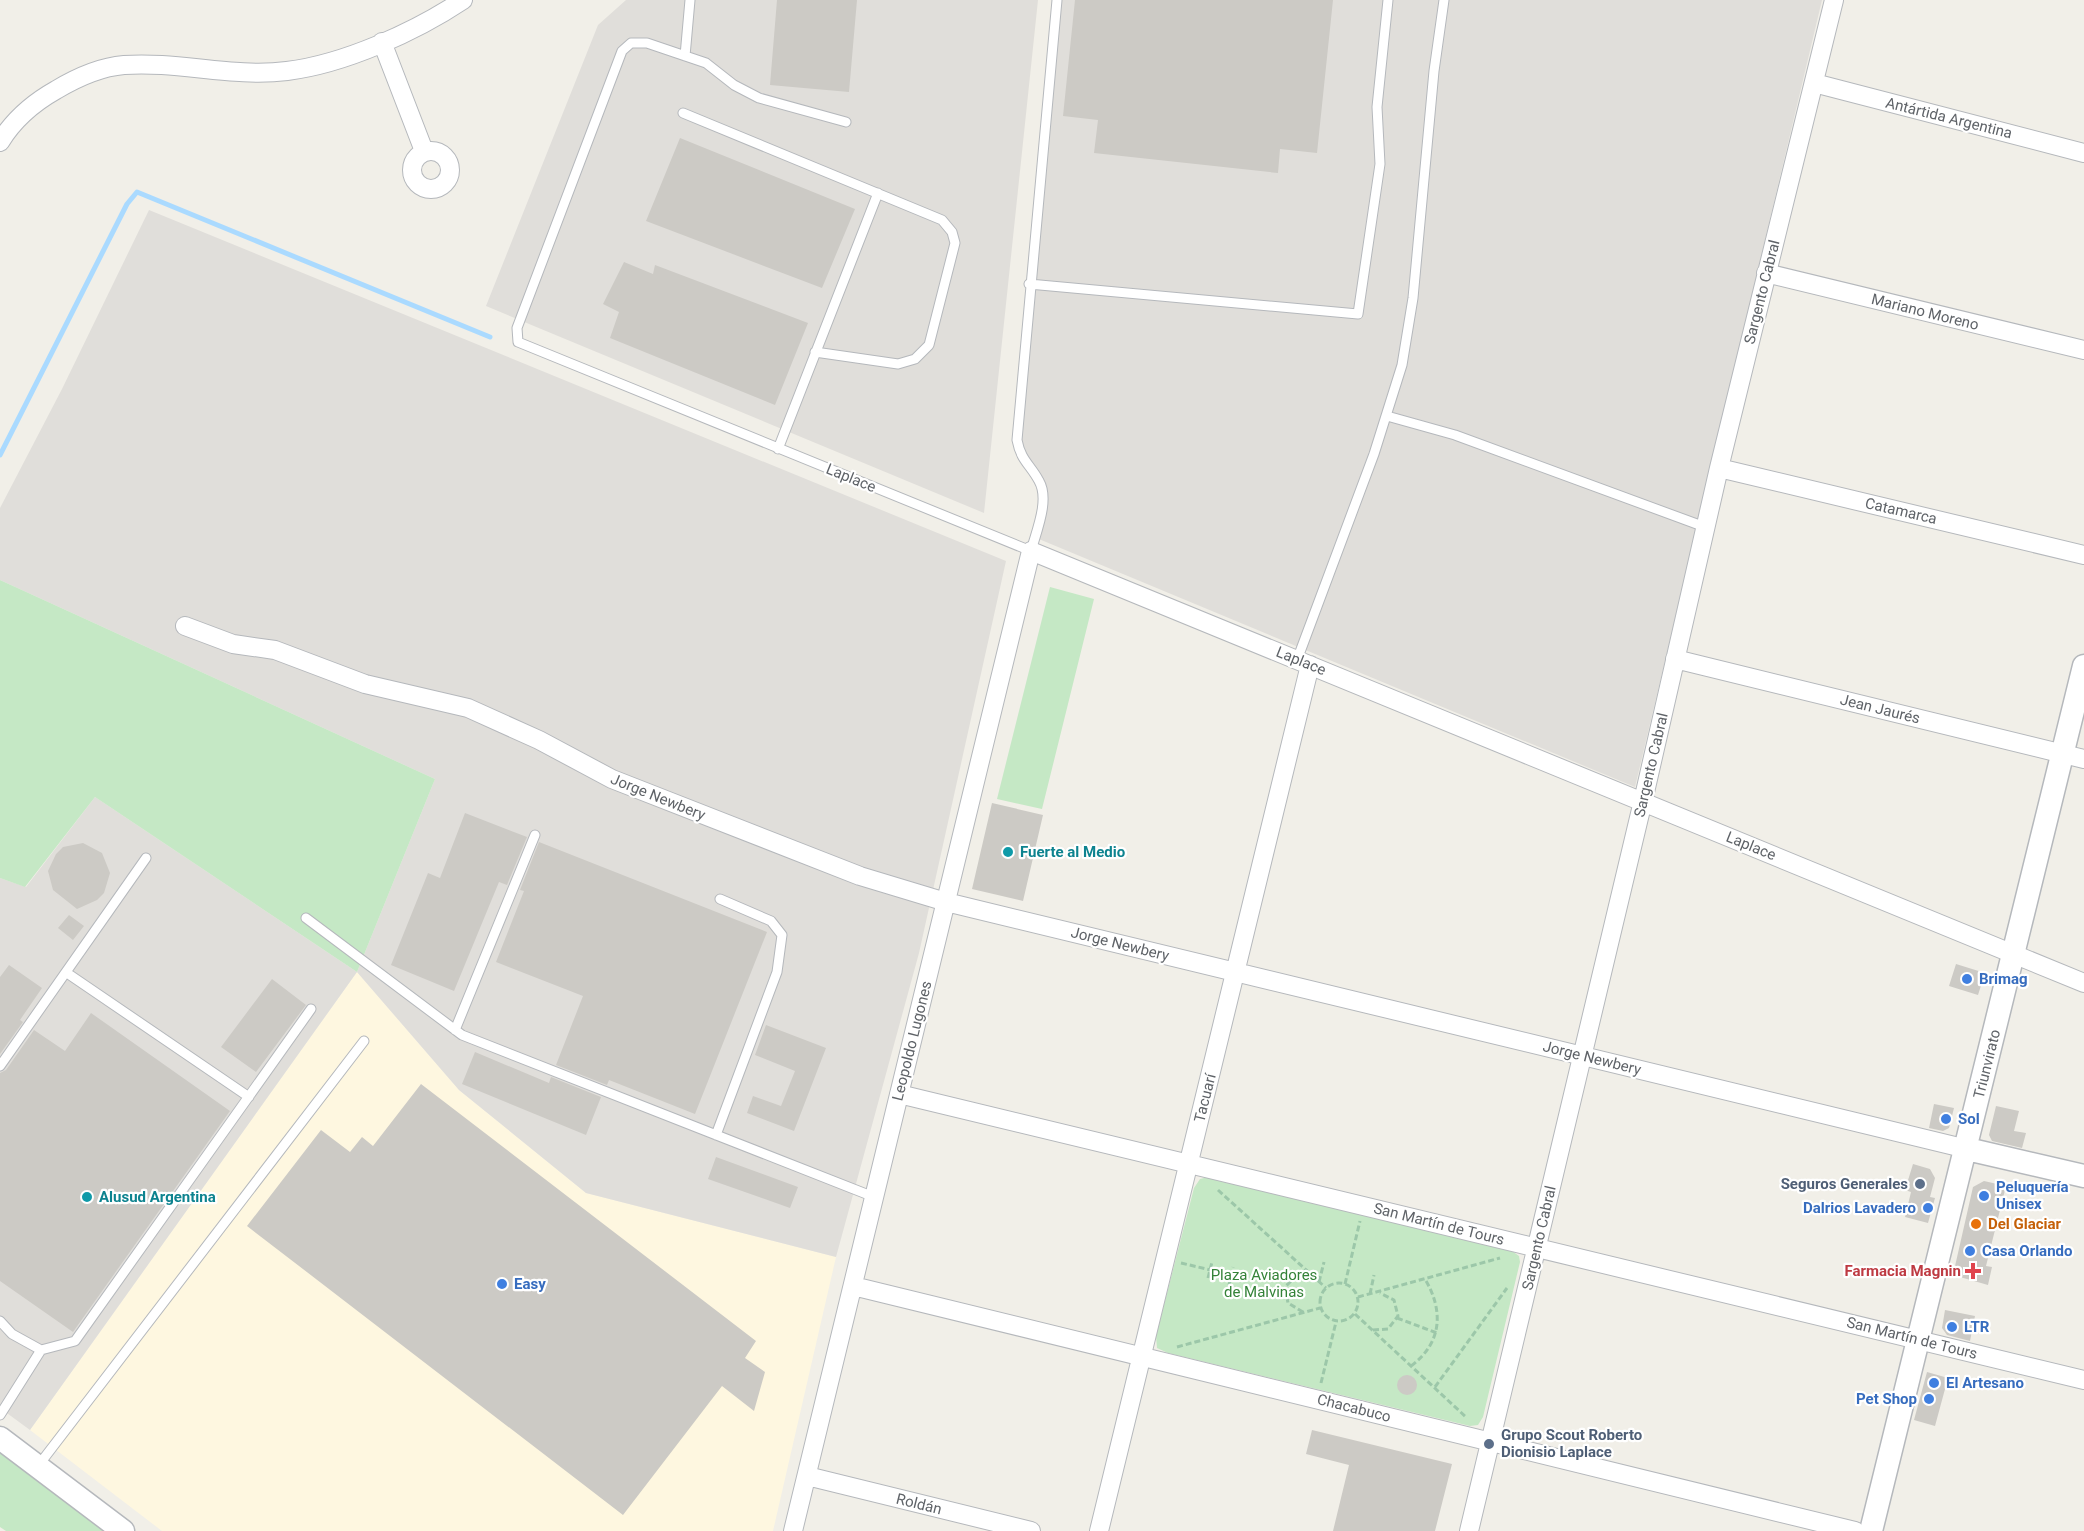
<svg xmlns="http://www.w3.org/2000/svg" width="2084" height="1531" viewBox="0 0 2084 1531" font-family="Roboto,sans-serif">
<rect width="100%" height="100%" fill="#f1efe8"/>
<path fill="#fef7e0" d="M 357,972 L 459,1090 L 586,1193 L 836,1257 L 773,1531 L 162,1531 L 30,1430 Z"/>
<path fill="#e0deda" d="M 626,0 L 1038,0 L 984,513 L 486,306 L 598,25 Z
M 1057,0 L 1822,0 L 1635,787 L 1034,537 L 1043,504 L 1041,483 L 1020,457 L 1021,366 Z
M 149,210 L 1006,561 L 919,953 L 836,1257 L 586,1193 L 459,1090 L 357,972 L 30,1430 L 0,1408 L 0,878 L 26,887 L 95,797 L 357,972 L 435,779 L 0,580 L 0,508 L 62,389 Z"/>
<path fill="#c5e8c5" d="M 0,580 L 435,779 L 357,972 L 95,797 L 25,887 L 0,878 Z
M 1050,587 L 1094,599 L 1042,809 L 997,799 Z
M 1208,1177 L 1512,1251 L 1519,1256 L 1520,1262 L 1483,1417 L 1478,1425 L 1470,1426 L 1168,1353 L 1157,1348 L 1156,1336 L 1194,1188 L 1200,1179 Z
M 0,1450 L 107,1531 L 6,1531 L 0,1527 Z"/>
<g fill="none" stroke-linecap="round" stroke-linejoin="round">
<path stroke="#aadaff" stroke-width="5" d="M 0,455 L 127,204 L 137,192 L 490,337"/>
</g>
<path fill="#cccac5" d="M 777,0 L 857,0 L 849,92 L 770,85 Z
M 1075,0 L 1333,0 L 1317,153 L 1280,149 L 1278,173 L 1094,153 L 1098,120 L 1063,116 Z
M 680,138 L 855,209 L 822,288 L 646,221 Z
M 624,262 L 653,274 L 655,265 L 808,323 L 775,405 L 610,338 L 619,312 L 603,304 Z
M 992,803 L 1043,815 L 1023,901 L 972,889 Z
M 465,813 L 527,837 L 507,885 L 499,882 L 454,991 L 391,965 L 428,873 L 440,878 Z
M 539,842 L 767,932 L 695,1114 L 609,1080 L 607,1085 L 556,1065 L 583,996 L 496,962 L 524,891 L 520,890 Z
M 83,843 L 102,853 L 110,873 L 104,893 L 97,900 L 77,909 L 53,890 L 48,871 L 56,854 L 63,847 Z
M 69,915 L 84,926 L 73,940 L 58,928 Z
M 1956,964 L 1985,973 L 1978,995 L 1949,986 Z
M 9,965 L 42,988 L 20,1020 L 23,1022 L 0,1054 L 0,977 Z
M 272,979 L 306,1005 L 256,1072 L 221,1047 Z
M 91,1013 L 230,1111 L 73,1332 L 0,1281 L 0,1073 L 6,1070 L 34,1030 L 65,1051 Z
M 766,1025 L 826,1048 L 794,1131 L 747,1113 L 753,1096 L 781,1106 L 795,1071 L 755,1055 Z
M 475,1052 L 549,1083 L 551,1077 L 601,1097 L 586,1135 L 462,1084 Z
M 421,1084 L 756,1341 L 745,1358 L 765,1372 L 754,1411 L 722,1386 L 623,1515 L 247,1226 L 321,1130 L 350,1152 L 362,1137 L 373,1146 Z
M 1934,1104 L 1954,1108 L 1949,1128 L 1943,1131 L 1929,1128 Z
M 1996,1106 L 2019,1111 L 2014,1131 L 2026,1133 L 2022,1148 L 1992,1141 L 1989,1135 Z
M 716,1157 L 798,1187 L 790,1208 L 708,1179 Z
M 1913,1164 L 1930,1169 L 1935,1178 L 1930,1197 L 1935,1198 L 1928,1223 L 1905,1217 L 1911,1192 L 1905,1190 Z
M 1984,1181 L 2006,1186 L 1986,1266 L 1992,1267 L 1988,1285 L 1953,1275 L 1973,1187 Z
M 1945,1310 L 1975,1316 L 1970,1341 L 1947,1335 L 1942,1328 Z
M 1927,1372 L 1948,1378 L 1935,1426 L 1914,1420 Z
M1397 1385a10 10 0 1 1 20 0a10 10 0 1 1-20 0Z
M 1312,1430 L 1452,1464 L 1435,1531 L 1333,1531 L 1349,1465 L 1306,1454 Z"/>
<g fill="none" stroke-linecap="round" stroke-linejoin="round">
<g stroke="#b5b8bc" stroke-width="11">
<path id="service" d="M 685,56 L 690,0
M 683,113 L 942,220 L 952,232 L 955,243 L 929,345 L 915,359 L 898,364 L 815,352
M 846,122 L 759,98 L 734,85 L 706,63 L 647,43 L 631,43 L 622,51 L 517,328 L 518,342 L 1031,551 C 1036,532 1050,500 1039,481 C 1030,464 1021,461 1017,440 L 1057,0
M 1029,284 L 1358,314 L 1380,164 L 1377,107 L 1388,0
M 1387,416 L 1455,435 L 1705,527
M 778,449 L 878,193
M 1297,660 L 1374,454 L 1402,365 L 1413,298 L 1434,71 L 1444,0
M 306,918 L 462,1035 L 874,1197
M 67,973 L 249,1097
M 455,1030 L 535,835
M 0,1066 L 146,858
M 716,1135 L 777,972 L 782,935 L 771,921 L 720,899
M 0,1321 L 12,1334 L 41,1350
M 0,1415 L 41,1350 L 75,1341 L 311,1009
M 38,1466 L 364,1041"/>
</g>
<g stroke="#b5b8bc" stroke-width="20">
<path id="minor" d="M 382,42 L 424,151
M 1814,83 L 2084,153
M 0,142 C 14,119 33,103 56,90 C 76,78 100,67 124,65 C 178,61 233,78 287,71 C 344,64 415,32 463,0
M412 170a19 19 0 1 1 38 0a19 19 0 1 1-38 0Z
M 1766,273 L 2084,350
M 1719,468 L 2084,555
M 185,626 L 233,644 L 275,650 L 365,684 L 468,708 L 539,740 L 612,779 L 860,876 L 946,902 L 1967,1149
M 1675,659 L 2084,759
M 899,1094 L 2084,1380
M 853,1286 L 1855,1531
M 807,1476 L 1031,1531
M 793,1531 L 1031,551 L 2084,983
M 1099,1531 L 1310,665
M 1469,1531 L 1643,801 L 1719,468 L 1834,0"/>
</g>
<g stroke="#b5b8bc" stroke-width="25">
<path id="tertiary" d="M 1967,1149 L 2084,1176
M 0,1438 L 123,1531
M 1871,1531 L 2084,666"/>
</g>
<path stroke="#9cc7a9" stroke-width="3" stroke-dasharray="6 3" stroke-linecap="butt" d="M 1218,1190 L 1326,1288
M 1181,1263 L 1232,1275
M 1208,1278 L 1212,1262
M 1319,1282 L 1324,1262
M1320 1302a19 19 0 1 1 38 0a19 19 0 1 1-38 0Z
M 1345,1284 L 1360,1221
M 1229,1285 L 1233,1267
M 1370,1294 L 1374,1275
M 1358,1297 L 1500,1258
M 1303,1312 L 1288,1303 L 1285,1287 L 1297,1275 L 1312,1276
M 1355,1314 L 1467,1418
M 1397,1318 L 1437,1333
M 1373,1330 L 1388,1329 L 1398,1316 L 1394,1300 L 1380,1293
M 1177,1347 L 1320,1308
M 1411,1366 C 1442,1343 1444,1311 1425,1279
M 1321,1383 L 1336,1322
M 1435,1387 L 1507,1288"/>
<use href="#service" stroke="#fff" stroke-width="9"/>
<use href="#minor" stroke="#fff" stroke-width="18"/>
<use href="#tertiary" stroke="#fff" stroke-width="22"/>
</g>
<g fill="#0f9aa8" stroke="#fff" stroke-width="2">
<circle cx="1008" cy="852" r="6"/>
<circle cx="87" cy="1197" r="6"/>
</g>
<g fill="#3f7fe0" stroke="#fff" stroke-width="2">
<circle cx="1967" cy="979" r="6"/>
<circle cx="1946" cy="1119" r="6"/>
<circle cx="1984" cy="1196" r="6"/>
<circle cx="1928" cy="1208" r="6"/>
<circle cx="1970" cy="1251" r="6"/>
<circle cx="502" cy="1284" r="6"/>
<circle cx="1952" cy="1327" r="6"/>
<circle cx="1934" cy="1383" r="6"/>
<circle cx="1929" cy="1399" r="6"/>
</g>
<g fill="#5c6f8a" stroke="#fff" stroke-width="2">
<circle cx="1920" cy="1184" r="6"/>
<circle cx="1489" cy="1444" r="6"/>
</g>
<circle fill="#e8710a" stroke="#fff" stroke-width="2" cx="1976" cy="1224" r="6"/>
<path fill="#e0444e" stroke="#fff" stroke-width="2" d="M1970 1262h6v6h6v6h-6v6h-6v-6h-6v-6h6z"/>
<g text-anchor="middle" stroke-width="4.5" stroke-linejoin="round" paint-order="stroke">
<g font-size="15" fill="#5f6368" stroke="#fff">
<text transform="translate(1949 118) rotate(14)" y="5">Antártida Argentina</text>
<text transform="translate(1762 292) rotate(-76)" y="5">Sargento Cabral</text>
<text transform="translate(1925 312) rotate(14)" y="5">Mariano Moreno</text>
<text transform="translate(851 478) rotate(22)" y="5">Laplace</text>
<text transform="translate(1901 511) rotate(13)" y="5">Catamarca</text>
<text transform="translate(1301 661) rotate(22)" y="5">Laplace</text>
<text transform="translate(1880 709) rotate(14)" y="5">Jean Jaurés</text>
<text transform="translate(1651 765) rotate(-77)" y="5">Sargento Cabral</text>
<text transform="translate(658 797) rotate(22)" y="5">Jorge Newbery</text>
<text transform="translate(1751 846) rotate(22)" y="5">Laplace</text>
<text transform="translate(1120 944) rotate(14)" y="5">Jorge Newbery</text>
<text transform="translate(912 1041) rotate(-76)" y="5">Leopoldo Lugones</text>
<text transform="translate(1592 1058) rotate(14)" y="5">Jorge Newbery</text>
<text transform="translate(1987 1064) rotate(-76)" y="5">Triunvirato</text>
<text transform="translate(1205 1098) rotate(-76)" y="5">Tacuarí</text>
<text transform="translate(1439 1224) rotate(14)" y="5">San Martín de Tours</text>
<text transform="translate(1539 1238) rotate(-77)" y="5">Sargento Cabral</text>
<text transform="translate(1912 1338) rotate(14)" y="5">San Martín de Tours</text>
<text transform="translate(1354 1408) rotate(14)" y="5">Chacabuco</text>
<text transform="translate(919 1504) rotate(14)" y="5">Roldán</text>
</g>
<g font-size="15" font-weight="bold" fill="#0d838f" stroke="#fff" text-anchor="start">
<text x="1020" y="857">Fuerte al Medio</text>
<text x="99" y="1202">Alusud Argentina</text>
</g>
<g font-size="15" font-weight="bold" fill="#366cbe" stroke="#fff" text-anchor="start">
<text x="1979" y="984">Brimag</text>
<text x="1958" y="1124">Sol</text>
<text x="1996" y="1192">Peluquería<tspan x="1996" dy="17">Unisex</tspan></text>
<text x="1916" y="1213" text-anchor="end">Dalrios Lavadero</text>
<text x="1982" y="1256">Casa Orlando</text>
<text x="514" y="1289">Easy</text>
<text x="1964" y="1332">LTR</text>
<text x="1946" y="1388">El Artesano</text>
<text x="1917" y="1404" text-anchor="end">Pet Shop</text>
</g>
<g font-size="15" font-weight="bold" fill="#4e5e75" stroke="#fff" text-anchor="end">
<text x="1908" y="1189">Seguros Generales</text>
<text x="1501" y="1440" text-anchor="start">Grupo Scout Roberto<tspan x="1501" dy="17">Dionisio Laplace</tspan></text>
</g>
<g font-size="15" font-weight="bold" fill="#c56008" stroke="#fff" text-anchor="start">
<text x="1988" y="1229">Del Glaciar</text>
</g>
<g font-size="15" font-weight="bold" fill="#be3a42" stroke="#fff" text-anchor="end">
<text x="1961" y="1276">Farmacia Magnin</text>
</g>
<g font-size="15" fill="#348238" stroke="#fff">
<text x="1264" y="1280">Plaza Aviadores<tspan x="1264" dy="17">de Malvinas</tspan></text>
</g>
</g>
</svg>
